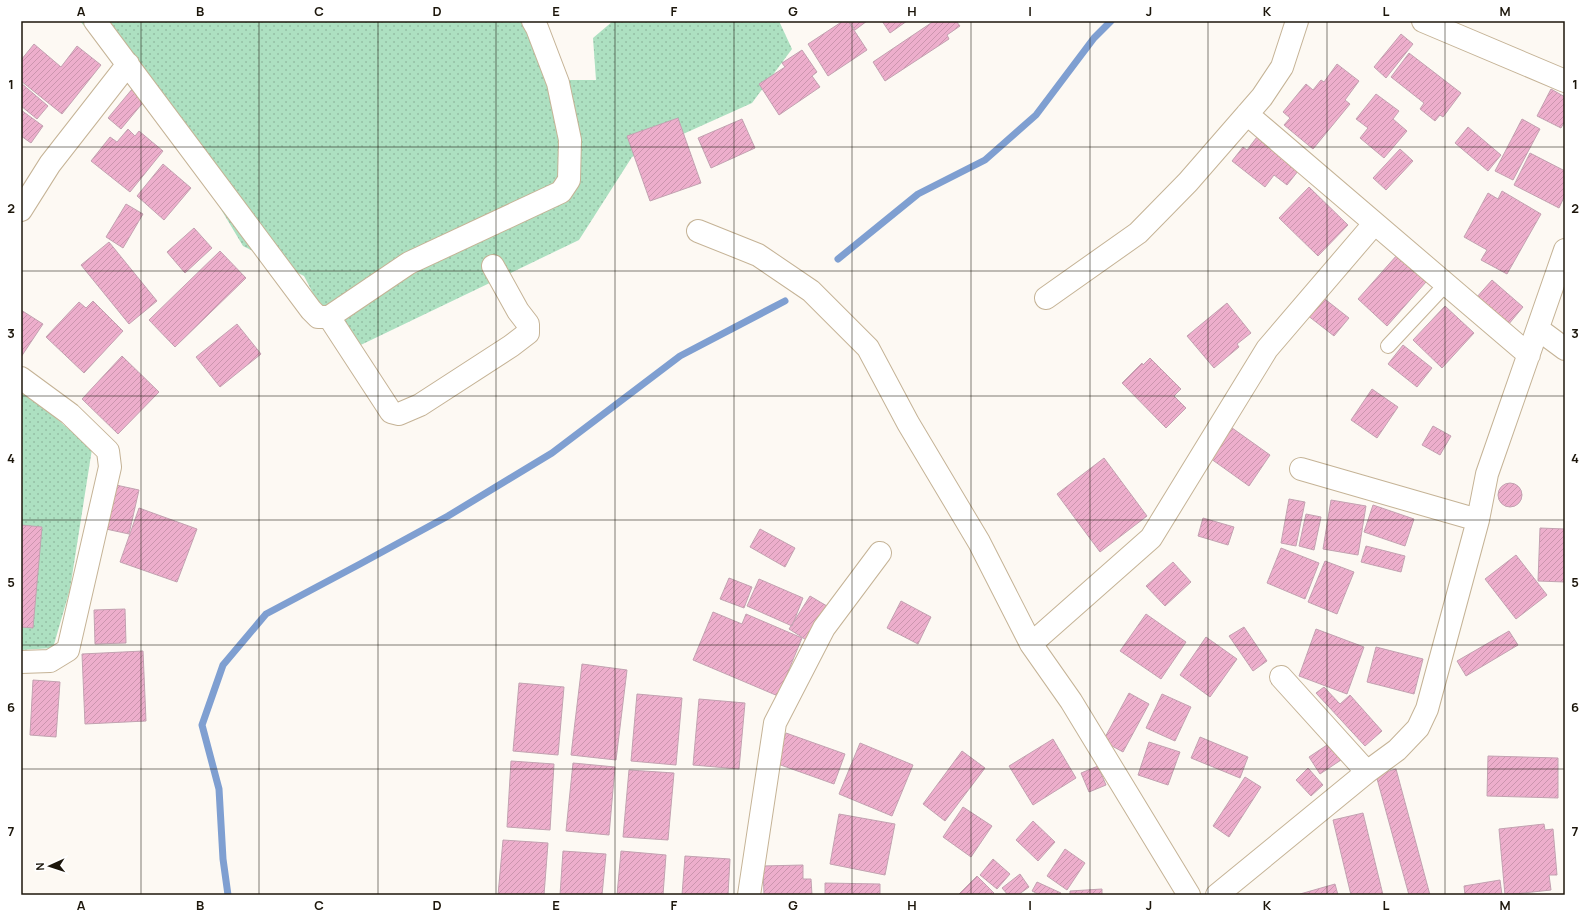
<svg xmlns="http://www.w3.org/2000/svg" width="1586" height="916" viewBox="0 0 1586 916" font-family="Manrope,sans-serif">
<defs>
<pattern id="grass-dots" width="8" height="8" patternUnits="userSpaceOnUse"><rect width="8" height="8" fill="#ade0c1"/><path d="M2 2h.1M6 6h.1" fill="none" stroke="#94bfa4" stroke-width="1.8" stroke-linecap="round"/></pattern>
<pattern id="building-hatch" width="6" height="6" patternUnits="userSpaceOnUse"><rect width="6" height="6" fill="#edaecc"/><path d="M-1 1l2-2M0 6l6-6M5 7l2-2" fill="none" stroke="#cb95ae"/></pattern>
</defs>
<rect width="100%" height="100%" fill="#fdf9f3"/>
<path fill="url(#grass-dots)" d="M 80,21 L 521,21 L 552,80 L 596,80 L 593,38 L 613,21 L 779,21 L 792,49 L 752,103 L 632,157 L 579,240 L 344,353 L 304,276 L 243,246 L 204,181 L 150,105 Z
M 21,388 L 92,449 L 70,589 L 53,648 L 21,650 Z"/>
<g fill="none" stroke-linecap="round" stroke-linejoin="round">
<path stroke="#7f9fd1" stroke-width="7" d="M 838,259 L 918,194 L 985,160 L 1036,115 L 1094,38 L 1111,21
M 228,895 L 223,859 L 219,789 L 202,725 L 223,665 L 266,614 L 360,564 L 448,516 L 552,453 L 680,356 L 785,301"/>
</g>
<path fill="url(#building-hatch)" stroke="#c3a2b1" d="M 843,21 L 848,21 L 867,50 L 828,76 L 808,44 Z
M 849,21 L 867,21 L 855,30 Z
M 882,21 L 907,21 L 890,33 Z
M 934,21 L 956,21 L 960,26 L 947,35 L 949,39 L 885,81 L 873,62 Z
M 1401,34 L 1413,44 L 1386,78 L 1374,67 Z
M 34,44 L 61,67 L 77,46 L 101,65 L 62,114 L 21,81 L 21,60 Z
M 802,50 L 817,72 L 812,76 L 820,87 L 779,115 L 759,84 L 785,67 L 782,63 Z
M 1409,53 L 1461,93 L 1443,117 L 1440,115 L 1435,121 L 1420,109 L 1424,103 L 1391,77 Z
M 1337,64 L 1359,81 L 1345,100 L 1350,104 L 1313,149 L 1284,125 L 1290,118 L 1283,112 L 1306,84 L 1313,90 L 1321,80 L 1324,82 Z
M 21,83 L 48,106 L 37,119 L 21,106 Z
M 133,88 L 146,99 L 121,129 L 108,118 Z
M 1551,89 L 1565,97 L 1565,121 L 1561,128 L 1537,116 Z
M 1376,94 L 1399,111 L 1393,119 L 1407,131 L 1384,158 L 1360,138 L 1368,128 L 1356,119 Z
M 21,110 L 43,126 L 31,143 L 21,136 Z
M 678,118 L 701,183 L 650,201 L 627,136 Z
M 742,119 L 755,148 L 711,168 L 698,138 Z
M 1522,119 L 1540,129 L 1513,180 L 1495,171 Z
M 1468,127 L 1501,155 L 1488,171 L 1455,143 Z
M 128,129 L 135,136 L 139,131 L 163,151 L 130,192 L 91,161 L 110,137 L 117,142 Z
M 1260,133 L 1302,166 L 1287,185 L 1274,175 L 1265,187 L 1232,161 L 1243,147 L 1247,150 Z
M 1400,149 L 1413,161 L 1386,190 L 1373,178 Z
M 1530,153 L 1565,171 L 1565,195 L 1559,208 L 1514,185 Z
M 163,164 L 191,188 L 164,220 L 137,196 Z
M 1309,187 L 1348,225 L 1318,256 L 1279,218 Z
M 1502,191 L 1541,214 L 1507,274 L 1481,260 L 1487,250 L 1464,237 L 1488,193 L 1498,199 Z
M 126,204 L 143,214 L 123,248 L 106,237 Z
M 194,228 L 212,248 L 185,273 L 167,252 Z
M 109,242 L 157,301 L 129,324 L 81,265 Z
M 220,251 L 246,278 L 175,347 L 149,320 Z
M 1397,255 L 1426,282 L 1387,326 L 1358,299 Z
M 1492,280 L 1523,307 L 1508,325 L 1476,298 Z
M 1321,296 L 1349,318 L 1334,336 L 1307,315 Z
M 93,301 L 123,331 L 84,373 L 46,337 L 79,302 L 86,308 Z
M 1227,303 L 1251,333 L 1237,344 L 1239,347 L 1214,368 L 1187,336 Z
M 1445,306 L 1474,333 L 1442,368 L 1413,340 Z
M 21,310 L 43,324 L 21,357 Z
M 237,324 L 261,354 L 220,387 L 196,357 Z
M 1403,345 L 1432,368 L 1417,387 L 1388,364 Z
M 122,356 L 159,392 L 118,434 L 82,399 Z
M 1150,358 L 1181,389 L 1174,396 L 1186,408 L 1166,428 L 1122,383 L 1142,363 L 1143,365 Z
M 1372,389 L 1398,407 L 1377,438 L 1351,420 Z
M 1228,425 L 1270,455 L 1249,486 L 1207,456 Z
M 1433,426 L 1451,436 L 1440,455 L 1422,445 Z
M 1104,458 L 1147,516 L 1100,552 L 1057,494 Z
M1498 495a12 12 0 1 1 24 0a12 12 0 1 1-24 0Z
M 116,485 L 139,490 L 129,534 L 106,529 Z
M 1289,499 L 1305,502 L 1296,546 L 1281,543 Z
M 1331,500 L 1366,506 L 1358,555 L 1323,549 Z
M 1373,505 L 1414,519 L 1405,546 L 1364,532 Z
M 139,508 L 197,529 L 177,582 L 120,562 Z
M 1306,514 L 1321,517 L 1314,550 L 1299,546 Z
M 1203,518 L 1234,527 L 1228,545 L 1198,536 Z
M 21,525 L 42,527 L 33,628 L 21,627 Z
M 1540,528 L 1565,529 L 1565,582 L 1538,581 Z
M 760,529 L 795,548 L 785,567 L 750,547 Z
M 1366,546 L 1405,556 L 1401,572 L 1361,562 Z
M 1281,548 L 1319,563 L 1305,599 L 1267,583 Z
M 1516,555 L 1547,595 L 1516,619 L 1485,579 Z
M 1325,561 L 1354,572 L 1337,614 L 1308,602 Z
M 1173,562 L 1191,582 L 1165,606 L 1146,586 Z
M 729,578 L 752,587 L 744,608 L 720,599 Z
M 759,579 L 803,598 L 792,626 L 747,606 Z
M 810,596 L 832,609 L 811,643 L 789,629 Z
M 901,601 L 931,617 L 918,644 L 887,628 Z
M 125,609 L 126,643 L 95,644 L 94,610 Z
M 713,612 L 742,624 L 746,614 L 802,638 L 778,696 L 693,660 Z
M 1146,614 L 1186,642 L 1161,679 L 1120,651 Z
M 1244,627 L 1267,661 L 1253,671 L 1229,636 Z
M 1316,629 L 1364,647 L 1347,694 L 1299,676 Z
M 1509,631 L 1518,645 L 1466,676 L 1457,661 Z
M 1206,637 L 1237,659 L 1210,697 L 1180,675 Z
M 1376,647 L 1423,659 L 1414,694 L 1367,682 Z
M 143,651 L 146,721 L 85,724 L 82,654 Z
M 582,664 L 627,670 L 616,760 L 571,755 Z
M 33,680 L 60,682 L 56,737 L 30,735 Z
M 519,683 L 564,687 L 558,755 L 513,751 Z
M 1324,687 L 1340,704 L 1350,695 L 1382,731 L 1365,746 L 1316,693 Z
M 1129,693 L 1149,704 L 1123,752 L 1103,741 Z
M 637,694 L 682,698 L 676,765 L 631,761 Z
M 1162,694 L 1191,707 L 1175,741 L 1146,728 Z
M 699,699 L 745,703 L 739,769 L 693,765 Z
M 786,733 L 845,754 L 834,784 L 775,763 Z
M 1200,737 L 1248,757 L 1240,778 L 1191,758 Z
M 1053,739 L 1076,778 L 1033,805 L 1009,766 Z
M 1336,739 L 1347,756 L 1320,774 L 1309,757 Z
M 1149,742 L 1180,752 L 1168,785 L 1138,775 Z
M 860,743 L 913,765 L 892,816 L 839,794 Z
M 962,751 L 985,768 L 945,821 L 923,804 Z
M 1488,756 L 1558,758 L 1558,798 L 1487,796 Z
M 511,761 L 554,764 L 550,830 L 507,827 Z
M 573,763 L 615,767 L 609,835 L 566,831 Z
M 1098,766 L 1106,785 L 1089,792 L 1081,773 Z
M 1308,768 L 1323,785 L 1311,796 L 1296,780 Z
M 1396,769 L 1430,895 L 1409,895 L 1376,775 Z
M 629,770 L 674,773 L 668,840 L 623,837 Z
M 1245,777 L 1261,787 L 1229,837 L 1213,826 Z
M 963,807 L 992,826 L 971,857 L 943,837 Z
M 1363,813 L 1383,895 L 1351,895 L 1333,820 Z
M 839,814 L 895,824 L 885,875 L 830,864 Z
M 1033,821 L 1055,842 L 1038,861 L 1016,840 Z
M 1544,824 L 1545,830 L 1553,829 L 1557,875 L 1549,875 L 1551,890 L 1505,895 L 1499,829 Z
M 503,840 L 548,843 L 544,895 L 498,895 Z
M 1065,849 L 1085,863 L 1067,890 L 1047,876 Z
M 563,851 L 606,854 L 602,895 L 560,895 Z
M 621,851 L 666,855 L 663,895 L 617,895 Z
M 685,856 L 730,859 L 728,895 L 682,895 Z
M 993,859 L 1010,874 L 997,889 L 980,875 Z
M 803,865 L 803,879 L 811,879 L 812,895 L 764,895 L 763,866 Z
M 1020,874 L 1029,887 L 1018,895 L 1008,895 L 1002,888 Z
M 977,876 L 994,893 L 992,895 L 958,895 Z
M 1500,880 L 1502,895 L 1465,895 L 1464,886 Z
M 1037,882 L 1061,893 L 1060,895 L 1040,895 L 1032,891 Z
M 825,883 L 880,884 L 880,895 L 825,895 Z
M 1335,884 L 1338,895 L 1300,895 L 1300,894 Z
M 1102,889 L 1102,895 L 1070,895 L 1070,891 Z"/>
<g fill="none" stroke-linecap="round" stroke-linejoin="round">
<g stroke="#c5b396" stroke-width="16">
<path id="service" d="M 1388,346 L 1446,284"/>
</g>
<g stroke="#c5b396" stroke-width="24">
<path id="minor" d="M 95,21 L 311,310 L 318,317 L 329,317 L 409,263 L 561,192 L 569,180 L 570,140 L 558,83 L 537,28 L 533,21
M 1423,21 L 1565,81
M 1247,114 L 1529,355
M 21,210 L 50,164 L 128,64
M 698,231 L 758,255 L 811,291 L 868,348 L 908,423 L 979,542 L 1031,644 L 1071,701 L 1189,895
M 1046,298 L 1138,233 L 1188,182 L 1262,97 L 1282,67 L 1297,21
M 329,317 L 391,412 L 399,414 L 420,405 L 511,346 L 528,333 L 528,324 L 518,311 L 493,266
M 1538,329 L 1565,349
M 21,378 L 70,414 L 108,451 L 110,467 L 68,650 L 50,661 L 21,662
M 1301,469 L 1478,520
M 1031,644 L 1151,538 L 1267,349 L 1374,224
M 1281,677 L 1367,772
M 749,895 L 775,723 L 824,628 L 880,553
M 1217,895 L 1367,772 L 1397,750 L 1418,728 L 1427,709 L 1478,520 L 1487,474 L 1565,250"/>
</g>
<use href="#service" stroke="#fff" stroke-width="14"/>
<use href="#minor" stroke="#fff" stroke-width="22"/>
</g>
<path fill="none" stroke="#1c160b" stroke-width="1" stroke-opacity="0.55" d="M 141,21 L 141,895M 259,21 L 259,895M 378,21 L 378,895M 496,21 L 496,895M 615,21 L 615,895M 734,21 L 734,895M 852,21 L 852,895M 971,21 L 971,895M 1090,21 L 1090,895M 1208,21 L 1208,895M 1327,21 L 1327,895M 1445,21 L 1445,895M 21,147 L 1565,147M 21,271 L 1565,271M 21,396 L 1565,396M 21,520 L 1565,520M 21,645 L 1565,645M 21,769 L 1565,769"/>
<rect width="1586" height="916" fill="none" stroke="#ffffff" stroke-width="44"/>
<g transform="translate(50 866) rotate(267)" stroke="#ffffff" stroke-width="3" paint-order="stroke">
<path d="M0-3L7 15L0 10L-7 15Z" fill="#1c160b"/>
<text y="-6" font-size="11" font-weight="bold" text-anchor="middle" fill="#1c160b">N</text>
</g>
<rect x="22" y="22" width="1542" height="872" fill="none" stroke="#1c160b" stroke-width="1.5"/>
<g font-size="13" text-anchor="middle" font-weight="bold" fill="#1c160b">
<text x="81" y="16">A</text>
<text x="200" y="16">B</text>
<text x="319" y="16">C</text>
<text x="437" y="16">D</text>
<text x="556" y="16">E</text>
<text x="674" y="16">F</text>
<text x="793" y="16">G</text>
<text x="912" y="16">H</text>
<text x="1030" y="16">I</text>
<text x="1149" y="16">J</text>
<text x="1267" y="16">K</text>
<text x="1386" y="16">L</text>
<text x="1505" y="16">M</text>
<text x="11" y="89">1</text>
<text x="1575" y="89">1</text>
<text x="11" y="213">2</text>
<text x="1575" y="213">2</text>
<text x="11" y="338">3</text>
<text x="1575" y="338">3</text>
<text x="11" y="463">4</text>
<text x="1575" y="463">4</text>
<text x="11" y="587">5</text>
<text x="1575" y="587">5</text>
<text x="11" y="712">6</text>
<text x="1575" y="712">6</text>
<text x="11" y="836">7</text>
<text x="1575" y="836">7</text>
<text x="81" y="910">A</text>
<text x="200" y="910">B</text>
<text x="319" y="910">C</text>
<text x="437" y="910">D</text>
<text x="556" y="910">E</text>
<text x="674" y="910">F</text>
<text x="793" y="910">G</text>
<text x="912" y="910">H</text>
<text x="1030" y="910">I</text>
<text x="1149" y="910">J</text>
<text x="1267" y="910">K</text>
<text x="1386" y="910">L</text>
<text x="1505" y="910">M</text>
</g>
</svg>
